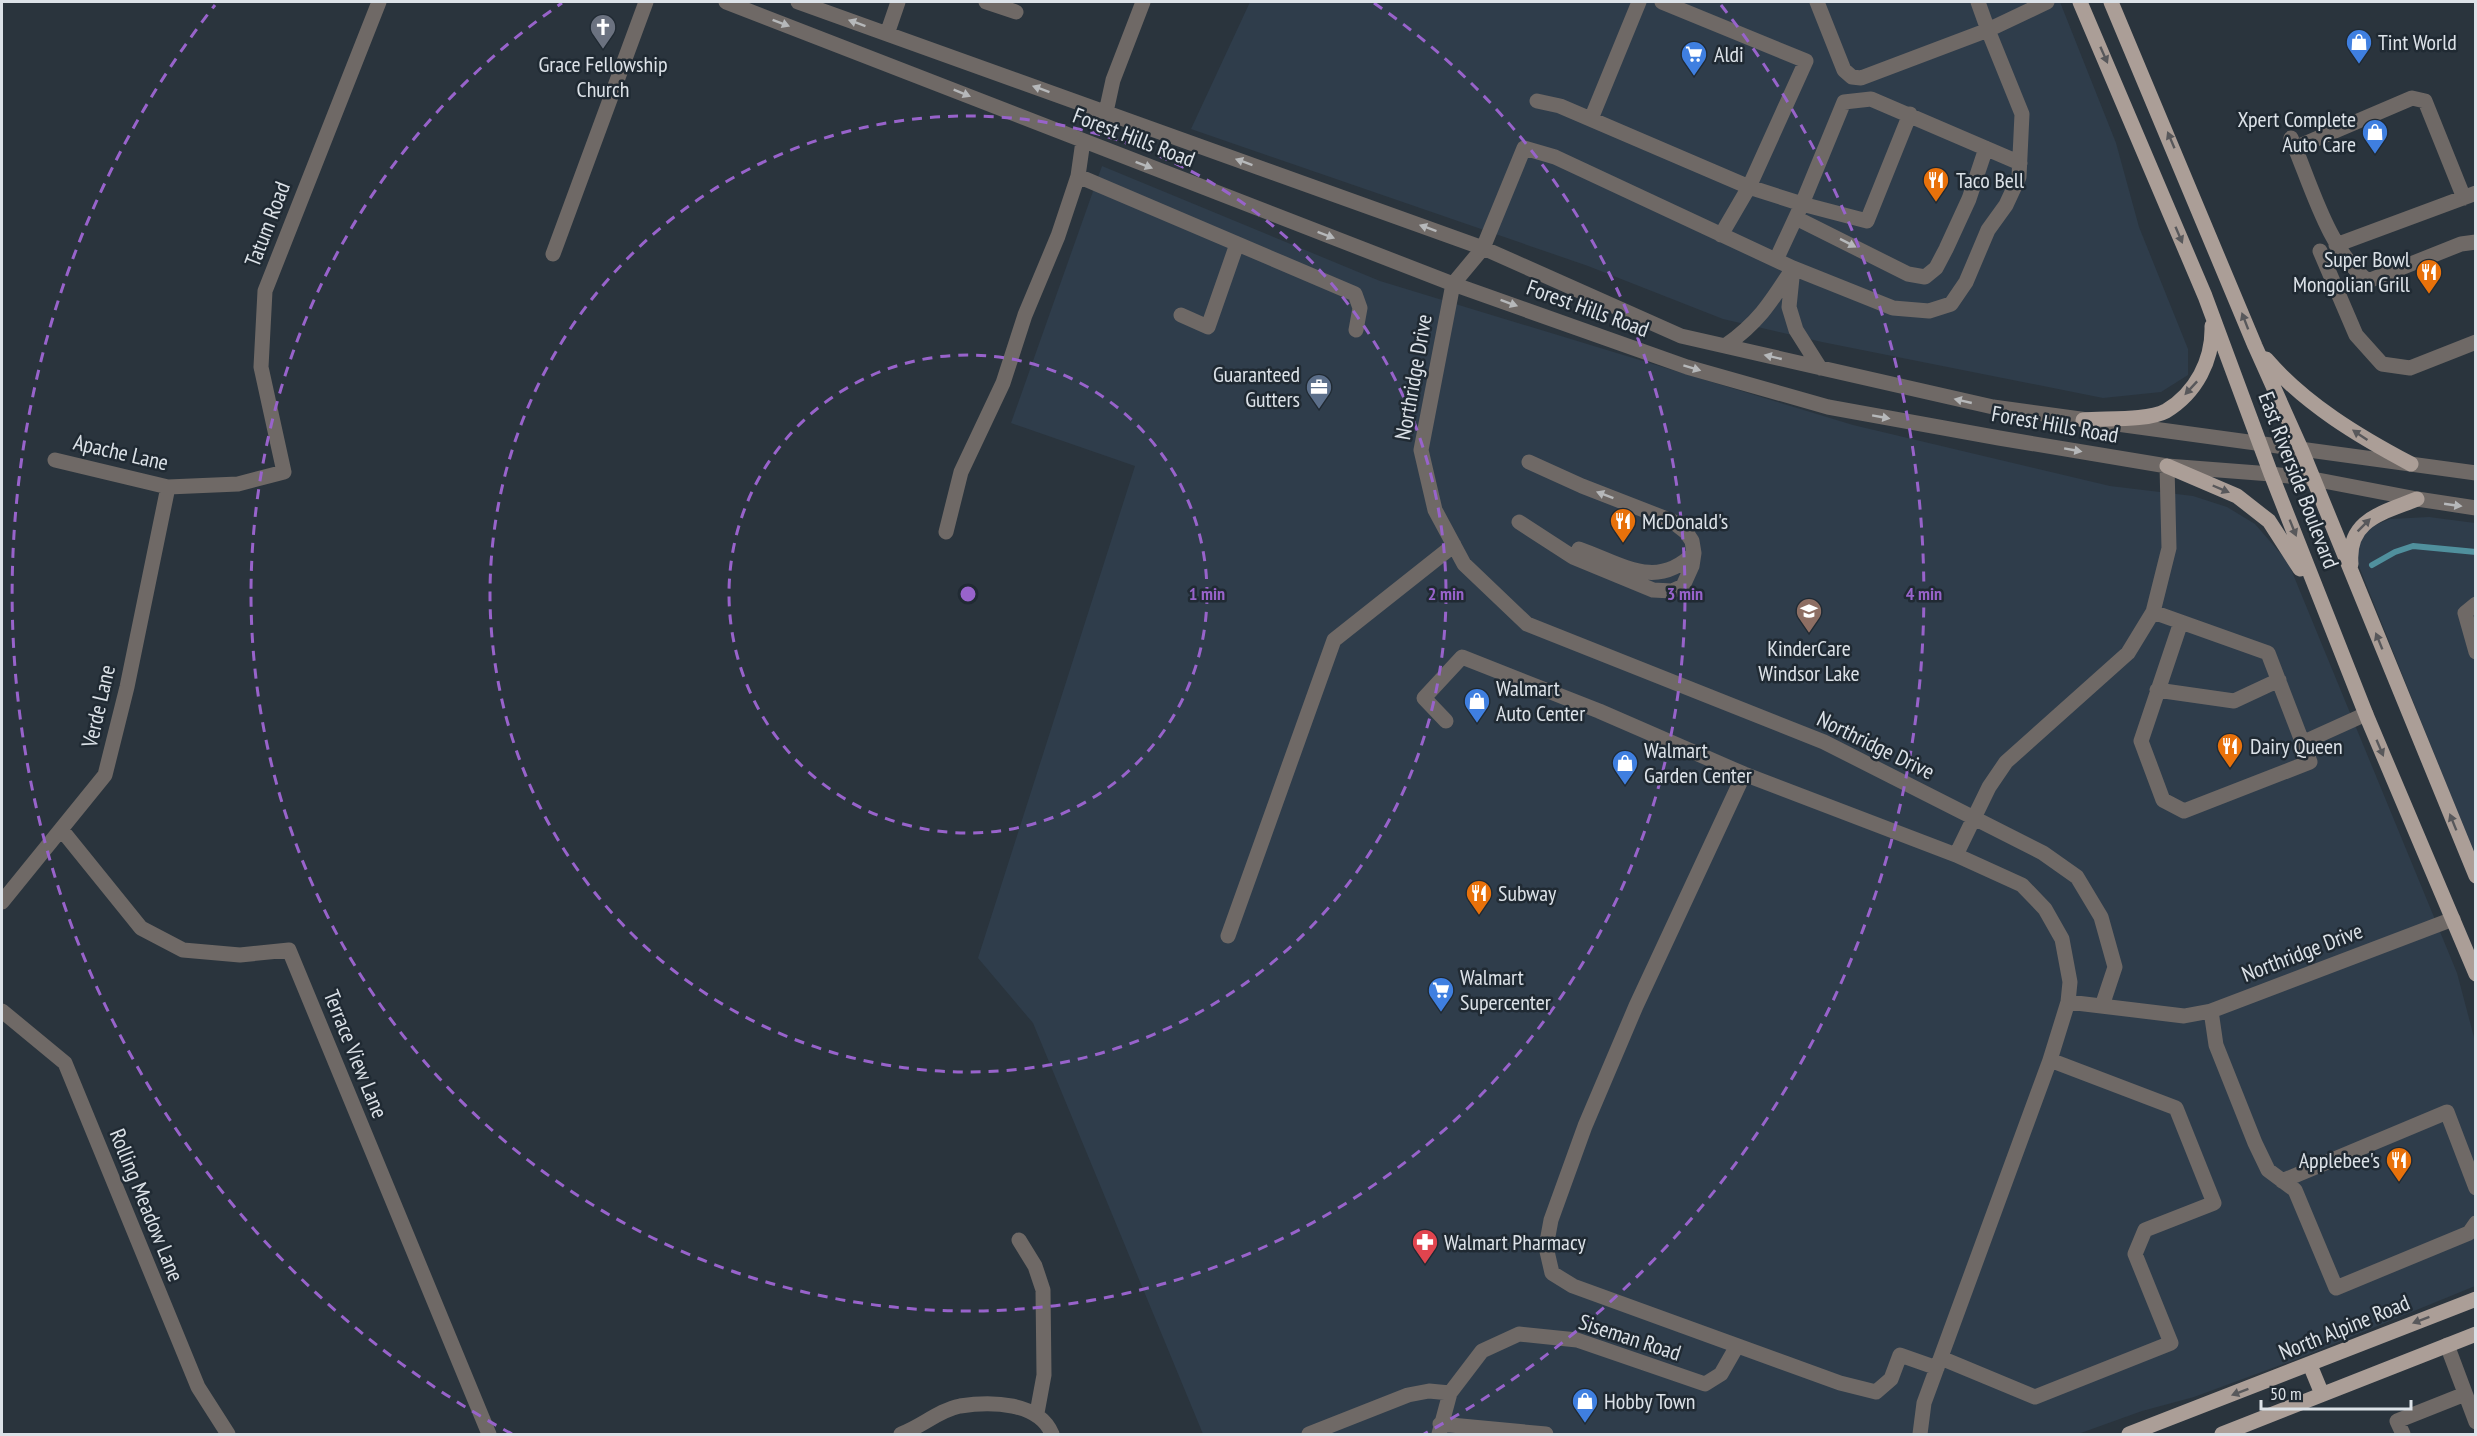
<svg xmlns="http://www.w3.org/2000/svg" width="2477" height="1436" viewBox="0 0 2477 1436" font-family="'PT Sans Narrow',sans-serif">
<rect width="100%" height="100%" fill="#2a343d"/>
<path fill="#2f3d4b" d="M 1250,2 L 2060,2 L 2116,143 L 2139,227 L 2188,349 L 2188,375 L 2161,392 L 2103,398 L 1822,342 L 1723,319 L 1588,266 L 1191,129 Z
M 1102,166 L 1380,281 L 1853,425 L 2110,486 L 2193,496 L 2227,507 L 2255,524 L 2288,562 L 2457,973 L 2475,1041 L 2475,1286 L 2297,1359 L 2194,1397 L 2142,1411 L 2078,1434 L 1203,1434 L 1033,1023 L 978,958 L 1135,466 L 1011,423 Z
M 2429,517 L 2475,523 L 2475,856 L 2358,564 L 2357,543 L 2366,529 L 2390,519 Z"/>
<g fill="none" stroke-linecap="round" stroke-linejoin="round">
<path stroke="#50909d" stroke-width="6" d="M 2372,565 L 2395,552 L 2413,546 L 2476,552"/>
<path stroke="#6f6966" stroke-width="15" d="M 726,2 L 1453,284 L 1687,367 L 1828,407 L 1999,438 L 2167,466 L 2271,474 L 2313,479 L 2417,499 L 2476,508
M 798,2 L 1483,248 L 1681,336 L 1993,407 L 2476,473
M 986,2 L 1016,12
M 1662,2 L 1806,61 L 1749,187 L 1721,235
M 1817,2 L 1844,70 L 1852,77 L 1861,78 L 1988,30 L 1978,2
M 2047,2 L 1988,30 L 2022,114 L 2019,177 L 2006,205 L 1988,230 L 1966,282 L 1951,304 L 1929,311 L 1893,308 L 1793,268 L 1555,157 L 1524,148 L 1483,248 L 1453,284 L 1421,450 L 1435,510 L 1464,564 L 1527,624 L 1824,742 L 2043,853 L 2077,877 L 2101,917 L 2115,967 L 2102,1006
M 887,34 L 898,2
M 1537,101 L 1560,106 L 1749,187 L 1802,204 L 1867,221 L 1910,114
M 1106,112 L 1113,80 L 1143,2
M 1591,119 L 1639,2
M 2291,138 C 2311,184 2328,250 2368,281 L 2461,244 L 2476,242
M 1083,141 L 1078,176 L 1355,294 L 1360,308 L 1356,330
M 2295,148 L 2412,98 L 2425,101 L 2464,198
M 1796,218 L 1908,274 L 1925,277 L 1936,268 L 1946,249 L 1969,199 L 1986,148
M 2336,245 L 2476,193
M 2320,251 L 2356,335 L 2382,364 L 2410,368 L 2476,342
M 553,254 L 646,2
M 1776,260 L 1802,204 L 1844,102 L 1871,99 L 2020,163
M 1181,315 L 1208,327 L 1237,244
M 1725,346 C 1759,322 1771,302 1793,268 L 1789,307 L 1796,330 L 1820,368
M 55,460 L 168,487 L 238,484 L 284,472 L 261,367 L 265,291 L 379,2
M 1519,522 L 1573,557 L 1653,590 L 1672,591 L 1683,586 L 1692,566 L 1694,553 L 1692,541 L 1686,532 L 1672,521 L 1582,486 L 1529,462
M 946,532 L 961,472 L 1003,383 L 1025,315 L 1058,236 L 1078,176
M 1579,549 C 1622,564 1656,591 1694,553
M 2476,604 L 2465,613 L 2476,652
M 2153,612 L 2268,653 L 2310,762 L 2184,811 L 2163,800 L 2141,741 L 2181,622
M 2157,690 L 2234,701 L 2279,680
M 1446,721 L 1424,698 L 1462,657 L 1599,711 L 1744,774 L 1956,855 L 1989,787 L 2006,762 L 2128,653 L 2153,612 L 2169,548 L 2167,466
M 2304,742 L 2366,714
M 1744,774 L 1636,1006 L 1585,1126 L 1551,1220 L 1546,1247 L 1552,1273 L 1573,1286 L 1840,1383 L 1876,1392 L 1891,1379 L 1900,1355 L 1937,1368
M 61,829 L 141,928 L 183,950 L 240,955 L 289,950 L 489,1434
M 2,902 L 105,775 L 127,687 L 168,487
M 1228,936 L 1334,640 L 1454,545
M 2068,1002 L 2184,1016 L 2211,1011 L 2453,919
M 2,1011 L 65,1063 L 198,1387 L 228,1434
M 2211,1011 L 2216,1045 L 2255,1143 L 2268,1170 L 2295,1190 L 2336,1288 L 2469,1233 L 2476,1223
M 2282,1181 L 2447,1112 L 2476,1188
M 1019,1240 L 1035,1266 L 1043,1290 L 1044,1375 L 1037,1413
M 2447,1345 L 2476,1422
M 1941,1358 L 2035,1397 L 2171,1343 L 2135,1254 L 2145,1230 L 2214,1203 L 2176,1108 L 2050,1060
M 1440,1424 L 1546,1434
M 901,1434 C 921,1427 939,1410 960,1406 C 991,1401 1039,1402 1052,1434
M 1309,1434 L 1408,1395 L 1429,1391 L 1450,1393
M 1439,1434 L 1450,1393 L 1482,1351 L 1519,1334 L 1577,1340 L 1705,1384 L 1721,1374 L 1737,1346
M 1920,1434 L 1924,1403 L 2050,1060 L 2068,1002 L 2070,982 L 2062,939 L 2045,909 L 2022,885 L 1956,855
M 2403,1434 L 2397,1421 L 2465,1394"/>
<path stroke="#ab9e97" stroke-width="15" d="M 2080,2 L 2205,296 L 2271,474 L 2367,717 L 2476,974
M 2111,2 L 2255,346 L 2302,451 L 2476,876
M 2266,359 C 2305,404 2358,436 2411,464
M 2083,420 C 2105,418 2147,421 2166,411 C 2196,393 2213,360 2212,326
M 2167,466 L 2237,496 L 2269,521 L 2300,569
M 2351,564 C 2347,519 2383,513 2417,499
M 2310,1365 L 2322,1394
M 2129,1434 L 2476,1299
M 2222,1434 L 2476,1334"/>
</g>
<defs><path id="oneway-solid" d="M-6-.8H1V-3.2L6.5 0L1 3.2V.8H-6Z" transform="scale(1.5)"/></defs>
<g fill="#b6b8ba">
<use href="#oneway-solid" transform="translate(781 23) rotate(21)"/>
<use href="#oneway-solid" transform="translate(857 23) rotate(-160)"/>
<use href="#oneway-solid" transform="translate(1041 89) rotate(-160)"/>
<use href="#oneway-solid" transform="translate(962 93) rotate(22)"/>
<use href="#oneway-solid" transform="translate(1244 162) rotate(-160)"/>
<use href="#oneway-solid" transform="translate(1144 165) rotate(21)"/>
<use href="#oneway-solid" transform="translate(1428 228) rotate(-160)"/>
<use href="#oneway-solid" transform="translate(1326 235) rotate(21)"/>
<use href="#oneway-solid" transform="translate(1848 243) rotate(27)"/>
<use href="#oneway-solid" transform="translate(1509 303) rotate(20)"/>
<use href="#oneway-solid" transform="translate(1773 357) rotate(-167)"/>
<use href="#oneway-solid" transform="translate(1692 368) rotate(17)"/>
<use href="#oneway-solid" transform="translate(1963 401) rotate(-167)"/>
<use href="#oneway-solid" transform="translate(1881 417) rotate(10)"/>
<use href="#oneway-solid" transform="translate(2073 450) rotate(10)"/>
<use href="#oneway-solid" transform="translate(1605 495) rotate(-159)"/>
<use href="#oneway-solid" transform="translate(2453 505) rotate(8)"/>
</g>
<g fill="#58585b">
<use href="#oneway-solid" transform="translate(2104 55) rotate(66)"/>
<use href="#oneway-solid" transform="translate(2171 140) rotate(-113)"/>
<use href="#oneway-solid" transform="translate(2179 235) rotate(67)"/>
<use href="#oneway-solid" transform="translate(2245 321) rotate(-111)"/>
<use href="#oneway-solid" transform="translate(2191 388) rotate(133)"/>
<use href="#oneway-solid" transform="translate(2360 435) rotate(-146)"/>
<use href="#oneway-solid" transform="translate(2221 489) rotate(23)"/>
<use href="#oneway-solid" transform="translate(2364 525) rotate(-45)"/>
<use href="#oneway-solid" transform="translate(2293 528) rotate(68)"/>
<use href="#oneway-solid" transform="translate(2379 641) rotate(-112)"/>
<use href="#oneway-solid" transform="translate(2380 748) rotate(67)"/>
<use href="#oneway-solid" transform="translate(2453 822) rotate(-112)"/>
<use href="#oneway-solid" transform="translate(2421 1320) rotate(159)"/>
<use href="#oneway-solid" transform="translate(2240 1392) rotate(159)"/>
</g>
<g fill="none" stroke="#9863cb" stroke-width="3" stroke-dasharray="10 8">
<circle cx="968" cy="594" r="239"/>
<circle cx="968" cy="594" r="478"/>
<path d="M1374 3A717 717 0 1 1 562 3"/>
<path d="M512 1434A956 956 0 0 1 215 5M1721 5A956 956 0 0 1 1424 1434"/>
</g>
<defs>
<g id="church-pin" transform="scale(1.35)"><path d="M0 17L-7.5 6A9.5 9.5 0 1 1 7.5 6Z" fill="#6b7280" stroke="#202a33"/><path d="M-1.2-6h2.4v3.5h3.3v2.4h-3.3V6h-2.4V-.1h-3.3v-2.4h3.3Z" fill="#fff"/></g>
<g id="shop-pin" transform="scale(1.35)"><path d="M0 17L-7.5 6A9.5 9.5 0 1 1 7.5 6Z" fill="#3f7fe0" stroke="#202a33"/><path d="M-5-2.5h2.3a2.7 3.5 0 0 1 5.4 0H5L5.5 6h-11ZM-1.5-2.5h3a1.5 2.3 0 0 0-3 0Z" fill="#fff"/></g>
<g id="supermarket-pin" transform="scale(1.35)"><path d="M0 17L-7.5 6A9.5 9.5 0 1 1 7.5 6Z" fill="#3f7fe0" stroke="#202a33"/><path d="M-6-5.5h2.5l.6 2H6L4.5 2H-2.5L-4.4-4H-6ZM-1.5 3.2a1.3 1.3 0 1 0 .1 0ZM3 3.2a1.3 1.3 0 1 0 .1 0Z" fill="#fff"/></g>
<g id="restaurant-pin" transform="scale(1.35)"><path d="M0 17L-7.5 6A9.5 9.5 0 1 1 7.5 6Z" fill="#e8710a" stroke="#202a33"/><path d="M-5-6h1v4h1v-4h1v4h1v-4h1v5L-1.5 .5V6h-2V.5L-5-1ZM5-6V6H3V1.5H1.5Q1.5-4 5-6Z" fill="#fff"/></g>
<g id="office-pin" transform="scale(1.35)"><path d="M0 17L-7.5 6A9.5 9.5 0 1 1 7.5 6Z" fill="#5c6f8a" stroke="#202a33"/><path d="M-6-3h4V-5.5h4V-3h4V5H-6ZM-1-4.5V-3h2v-1.5ZM-6 0V1H6V0Z" fill="#fff"/></g>
<g id="school-pin" transform="scale(1.35)"><path d="M0 17L-7.5 6A9.5 9.5 0 1 1 7.5 6Z" fill="#8d6e63" stroke="#202a33"/><path d="M0-5L7-2L0 1L-7-2ZM-4 1L0 2.5L4 1V4Q0 6-4 4Z" fill="#fff"/></g>
<g id="pharmacy-pin" transform="scale(1.35)"><path d="M0 17L-7.5 6A9.5 9.5 0 1 1 7.5 6Z" fill="#e0444e" stroke="#202a33"/><path d="M-2-6h4v4h4v4h-4v4h-4v-4h-4v-4h4Z" fill="#fff"/></g>
</defs>
<g fill-rule="evenodd">
<use href="#church-pin" x="603" y="27"/>
<use href="#shop-pin" x="2359" y="42"/>
<use href="#supermarket-pin" x="1694" y="54"/>
<use href="#shop-pin" x="2375" y="132"/>
<use href="#restaurant-pin" x="1936" y="180"/>
<use href="#restaurant-pin" x="2429" y="272"/>
<use href="#office-pin" x="1319" y="387"/>
<use href="#restaurant-pin" x="1623" y="521"/>
<use href="#school-pin" x="1809" y="611"/>
<use href="#shop-pin" x="1477" y="701"/>
<use href="#restaurant-pin" x="2230" y="746"/>
<use href="#shop-pin" x="1625" y="763"/>
<use href="#restaurant-pin" x="1479" y="893"/>
<use href="#supermarket-pin" x="1441" y="990"/>
<use href="#restaurant-pin" x="2399" y="1160"/>
<use href="#pharmacy-pin" x="1425" y="1242"/>
<use href="#shop-pin" x="1585" y="1401"/>
</g>
<g text-anchor="middle" stroke-width="5" stroke-linejoin="round" paint-order="stroke">
<g font-size="22" fill="#dce2e8" stroke="#202a33" text-anchor="start">
<text x="2378" y="50">Tint World</text>
<text x="1714" y="62">Aldi</text>
<text x="603" y="72" text-anchor="middle">Grace Fellowship<tspan x="603" dy="25">Church</tspan></text>
<text x="2356" y="127" text-anchor="end">Xpert Complete<tspan x="2356" dy="25">Auto Care</tspan></text>
<text x="1956" y="188">Taco Bell</text>
<text x="2410" y="267" text-anchor="end">Super Bowl<tspan x="2410" dy="25">Mongolian Grill</tspan></text>
<text x="1300" y="382" text-anchor="end">Guaranteed<tspan x="1300" dy="25">Gutters</tspan></text>
<text x="1642" y="529">McDonald's</text>
<text x="1809" y="656" text-anchor="middle">KinderCare<tspan x="1809" dy="25">Windsor Lake</tspan></text>
<text x="1496" y="696">Walmart<tspan x="1496" dy="25">Auto Center</tspan></text>
<text x="2250" y="754">Dairy Queen</text>
<text x="1644" y="758">Walmart<tspan x="1644" dy="25">Garden Center</tspan></text>
<text x="1498" y="901">Subway</text>
<text x="1460" y="985">Walmart<tspan x="1460" dy="25">Supercenter</tspan></text>
<text x="2380" y="1168" text-anchor="end">Applebee's</text>
<text x="1444" y="1250">Walmart Pharmacy</text>
<text x="1604" y="1409">Hobby Town</text>
</g>
<g font-size="22" fill="#dce2e8" stroke="#202a33">
<text transform="translate(1134 137) rotate(21)" y="8">Forest Hills Road</text>
<text transform="translate(267 224) rotate(-69)" y="8">Tatum Road</text>
<text transform="translate(1588 308) rotate(20)" y="8">Forest Hills Road</text>
<text transform="translate(1413 377) rotate(-80)" y="8">Northridge Drive</text>
<text transform="translate(2055 424) rotate(10)" y="8">Forest Hills Road</text>
<text transform="translate(121 452) rotate(13)" y="8">Apache Lane</text>
<text transform="translate(2299 480) rotate(69)" y="8">East Riverside Boulevard</text>
<text transform="translate(98 706) rotate(-77)" y="8">Verde Lane</text>
<text transform="translate(1876 745) rotate(26)" y="8">Northridge Drive</text>
<text transform="translate(2302 952) rotate(-21)" y="8">Northridge Drive</text>
<text transform="translate(356 1054) rotate(68)" y="8">Terrace View Lane</text>
<text transform="translate(147 1205) rotate(68)" y="8">Rolling Meadow Lane</text>
<text transform="translate(2344 1327) rotate(-22)" y="8">North Alpine Road</text>
<text transform="translate(1630 1337) rotate(18)" y="8">Siseman Road</text>
</g>
</g>
<circle cx="968" cy="594" r="9" fill="#9863cb" stroke="#202a33" stroke-width="3"/>
<g font-size="18" text-anchor="middle" font-weight="bold" fill="#9863cb" stroke="#202a33" stroke-width="5" stroke-linejoin="round" paint-order="stroke">
<text x="1207" y="600">1 min</text>
<text x="1446" y="600">2 min</text>
<text x="1685" y="600">3 min</text>
<text x="1924" y="600">4 min</text>
</g>
<rect width="2477" height="1436" fill="none" stroke="#dce2e8" stroke-width="6"/>
<path d="M2261 1400v9h150v-9" fill="none" stroke="#dce2e8" stroke-width="3"/>
<text x="2270" y="1400" font-size="18" fill="#dce2e8" stroke="#202a33" stroke-width="4.5" paint-order="stroke">50 m</text>
</svg>
